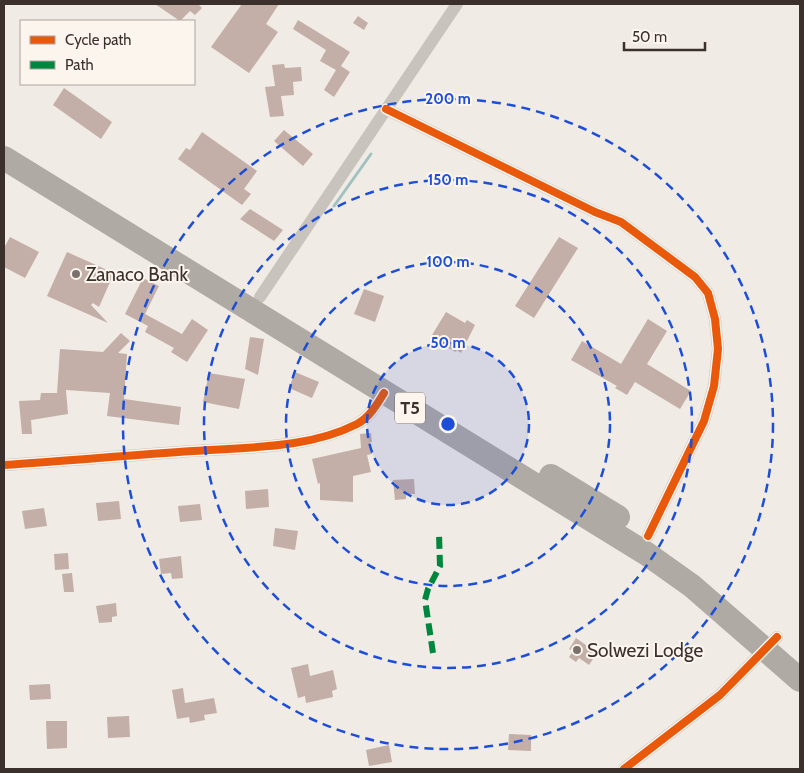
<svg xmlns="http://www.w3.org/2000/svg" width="804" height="773" viewBox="0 0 804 773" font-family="Cabin,sans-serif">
<rect width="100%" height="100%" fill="#f0ebe5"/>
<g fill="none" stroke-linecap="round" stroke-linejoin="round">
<path stroke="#a1c2c1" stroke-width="3" d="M 334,206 L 371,154"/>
</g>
<path fill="#c3afa7" d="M 155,4 L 198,4 L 202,8 L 195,15 L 190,11 L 180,21 Z
M 242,4 L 279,4 L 266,24 L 278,32 L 249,73 L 211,47 Z
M 358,16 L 368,23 L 364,30 L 353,23 Z
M 298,20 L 350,52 L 341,66 L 350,72 L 334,97 L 324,90 L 336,70 L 320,61 L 326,50 L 293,29 Z
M 284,64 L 285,68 L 301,67 L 302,81 L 293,82 L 294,95 L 281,96 L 284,116 L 270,117 L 265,87 L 275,86 L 272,65 Z
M 64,88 L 112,122 L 101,139 L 53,105 Z
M 284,130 L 313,154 L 303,166 L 274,141 Z
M 202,132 L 257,171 L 244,189 L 251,194 L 242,205 L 178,159 L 186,148 L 190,150 Z
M 250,209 L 283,230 L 274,241 L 240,219 Z
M 10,237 L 39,252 L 25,278 L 4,267 L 4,248 Z
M 559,237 L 578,248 L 534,318 L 515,306 Z
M 67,252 L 114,273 L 99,307 L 93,303 L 91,305 L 108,323 L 47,296 Z
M 143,278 L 159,286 L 145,314 L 182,334 L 192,319 L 208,330 L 187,362 L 171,352 L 174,348 L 145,332 L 148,326 L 125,314 Z
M 364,289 L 384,296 L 375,322 L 354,314 Z
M 446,312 L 465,323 L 467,320 L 475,325 L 461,353 L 457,350 L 456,352 L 448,348 L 450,346 L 432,335 Z
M 648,319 L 667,331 L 647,364 L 691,391 L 680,409 L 635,382 L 627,395 L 615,388 L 617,386 L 571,360 L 582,341 L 621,364 Z
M 121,333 L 130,341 L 118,353 L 127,354 L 124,399 L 181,407 L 179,425 L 107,416 L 110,393 L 66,390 L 68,414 L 31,420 L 32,434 L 22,434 L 19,401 L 40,400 L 41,393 L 57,393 L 60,349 L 103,352 Z
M 250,337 L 264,339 L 258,375 L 245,369 Z
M 295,372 L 319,382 L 312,398 L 289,388 Z
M 209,373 L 245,379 L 239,409 L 203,402 Z
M 371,433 L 372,442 L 370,442 L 372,454 L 367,455 L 371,472 L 353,476 L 353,502 L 320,500 L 320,483 L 318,484 L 312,459 L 361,448 L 360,434 Z
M 414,479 L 415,494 L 406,494 L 406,499 L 395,500 L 393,480 Z
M 268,489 L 269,507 L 246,509 L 245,491 Z
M 119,501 L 121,519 L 98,521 L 96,503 Z
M 200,504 L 202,520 L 180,522 L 178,506 Z
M 44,508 L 47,526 L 25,529 L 22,511 Z
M 275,528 L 298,531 L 295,550 L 273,546 Z
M 68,553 L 69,569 L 55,570 L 54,554 Z
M 181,556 L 183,578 L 172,579 L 171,573 L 161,574 L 159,559 Z
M 72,573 L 74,592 L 64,592 L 62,574 Z
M 116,603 L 117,616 L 112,617 L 112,622 L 99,623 L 96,606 Z
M 576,638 L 597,653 L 589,665 L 579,658 L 576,662 L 569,657 L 573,651 L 569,649 Z
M 308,664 L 310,676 L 333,670 L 337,689 L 332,691 L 333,697 L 306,703 L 305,696 L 298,698 L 291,668 Z
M 50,684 L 51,699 L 30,700 L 29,685 Z
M 183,688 L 185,703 L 214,698 L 217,713 L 204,715 L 205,720 L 190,723 L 189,717 L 177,719 L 172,690 Z
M 129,716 L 130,737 L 108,738 L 107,717 Z
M 46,721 L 67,721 L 67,748 L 47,749 Z
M 509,734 L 531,735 L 531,751 L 508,750 Z
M 389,745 L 392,762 L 369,766 L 366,750 Z"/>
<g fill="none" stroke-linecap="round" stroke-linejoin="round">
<path stroke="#c9c3be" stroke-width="12" d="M 386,109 L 595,212 L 621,222 L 695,277 L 708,293 L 715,319 L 718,349 L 714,386 L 704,421 L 648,536
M 260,297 L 457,4
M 4,465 C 67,461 130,455 193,451 C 247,447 308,449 357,424 C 370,417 377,404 384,393
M 624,769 L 720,695 L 777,637"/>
<path stroke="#afaaa4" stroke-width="24" d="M 4,158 L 647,554 L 692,586 L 800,680
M 551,476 L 618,517"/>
<path stroke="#00873e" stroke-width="6" stroke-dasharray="12 6" stroke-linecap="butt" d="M 433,653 L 425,600 L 428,589 L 440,566 L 439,534"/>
<g stroke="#fbf5ee" stroke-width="11">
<path id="cycleway" d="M 386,109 L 595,212 L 621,222 L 695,277 L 708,293 L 715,319 L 718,349 L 714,386 L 704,421 L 648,536
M 4,465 C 67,461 130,455 193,451 C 247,447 308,449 357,424 C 370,417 377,404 384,393
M 624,769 L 720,695 L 777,637"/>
</g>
<use href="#cycleway" stroke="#e8590c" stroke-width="8"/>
</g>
<circle cx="448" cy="424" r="81" fill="#1d4ed8" fill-opacity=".12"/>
<g fill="none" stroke="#1d4ed8" stroke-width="2.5" stroke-dasharray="9 6">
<circle cx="448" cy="424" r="81"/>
<circle cx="448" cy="424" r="162"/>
<circle cx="448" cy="424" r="244"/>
<circle cx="448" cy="424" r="325"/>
</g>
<g fill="#7a716c" stroke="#fbf5ee" stroke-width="2">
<circle cx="76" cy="274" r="5"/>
<circle cx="577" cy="650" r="5"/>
</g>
<g text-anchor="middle" stroke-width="4" stroke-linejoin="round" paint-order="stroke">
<rect fill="#fbf5ee" stroke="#756b66" stroke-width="1" x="395" y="392.5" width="30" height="31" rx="4"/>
<g font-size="18" font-weight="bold" fill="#3b302b">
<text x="410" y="414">T5</text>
</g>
<g font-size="19" fill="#3b302b" stroke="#fbf5ee" text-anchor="start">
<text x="86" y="281">Zanaco Bank</text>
<text x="587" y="657">Solwezi Lodge</text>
</g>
</g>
<circle cx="448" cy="424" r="8" fill="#1d4ed8" stroke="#fbf5ee" stroke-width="2.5"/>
<g font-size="15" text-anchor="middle" font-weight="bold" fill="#1d4ed8" stroke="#fbf5ee" stroke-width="4" stroke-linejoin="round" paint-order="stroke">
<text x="448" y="104">200 m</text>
<text x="448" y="185">150 m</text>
<text x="448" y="267">100 m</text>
<text x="448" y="348">50 m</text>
</g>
<rect width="804" height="773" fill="none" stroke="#3b302b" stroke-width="10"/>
<rect x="20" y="20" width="175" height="65" fill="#fbf5ee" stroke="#aea6a0"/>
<rect x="30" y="36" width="25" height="8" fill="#e8590c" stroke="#aea6a0"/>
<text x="65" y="45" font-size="15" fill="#3b302b">Cycle path</text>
<rect x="30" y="61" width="25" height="8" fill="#00873e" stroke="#aea6a0"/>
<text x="65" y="70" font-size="15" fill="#3b302b">Path</text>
<path d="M624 42v8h81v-8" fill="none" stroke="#3b302b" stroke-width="2.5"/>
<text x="632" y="42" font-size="15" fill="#3b302b" stroke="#fbf5ee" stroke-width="4" paint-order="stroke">50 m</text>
</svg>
